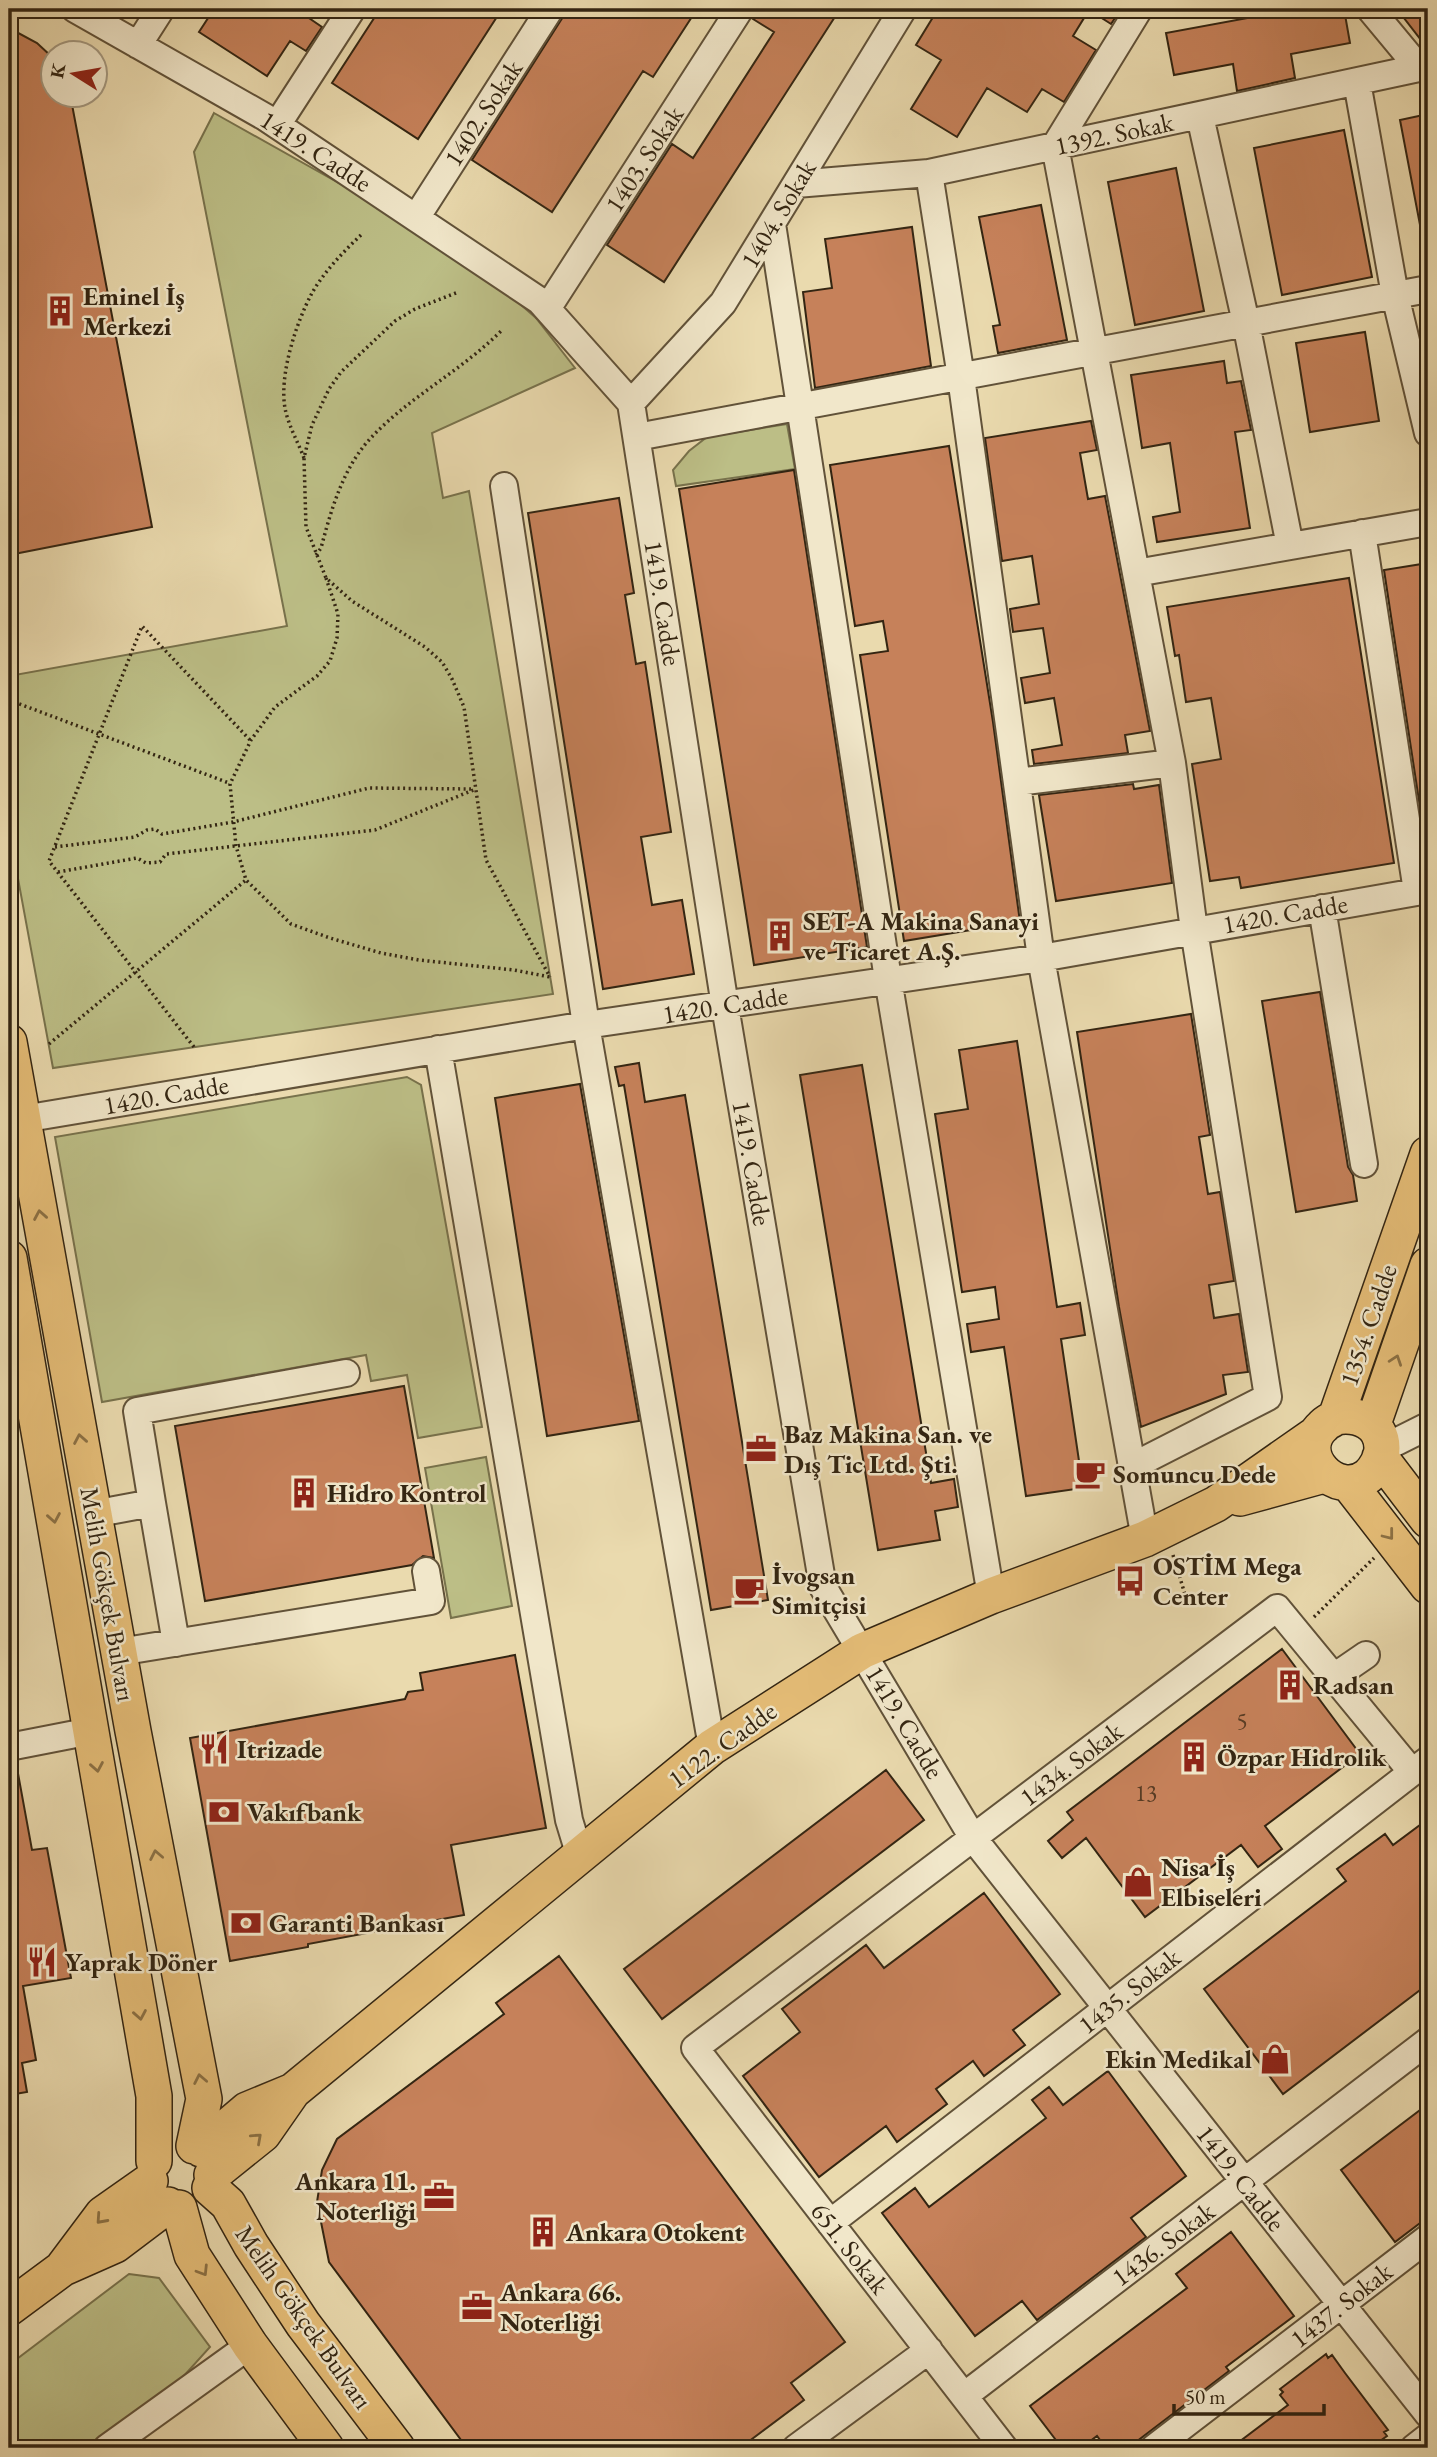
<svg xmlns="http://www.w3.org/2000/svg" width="1437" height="2457" viewBox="0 0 1437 2457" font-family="'EB Garamond',serif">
<rect width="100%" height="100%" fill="#eadaae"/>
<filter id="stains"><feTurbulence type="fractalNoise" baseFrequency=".00286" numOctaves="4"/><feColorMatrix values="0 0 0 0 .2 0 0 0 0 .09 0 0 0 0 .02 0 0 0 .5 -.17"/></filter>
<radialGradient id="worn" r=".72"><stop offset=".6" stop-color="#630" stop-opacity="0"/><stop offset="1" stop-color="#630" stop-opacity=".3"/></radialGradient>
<path fill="#bcbe86" stroke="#78724c" stroke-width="2" d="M 214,113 L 369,200 L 488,276 L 536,318 L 575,368 L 432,433 L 443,498 L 469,491 L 553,994 L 53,1068 L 9,830 L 9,676 L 287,626 L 194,152 Z
M 787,424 L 795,469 L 676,486 L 673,470 L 689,451 L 707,437 Z
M 407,1077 L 421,1085 L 482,1427 L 418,1438 L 407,1375 L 371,1381 L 366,1355 L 102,1402 L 55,1137 Z
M 486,1457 L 512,1606 L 451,1618 L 425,1468 Z
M 129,2274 L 159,2278 L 210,2347 L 182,2378 L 92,2448 L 9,2448 L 9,2365 Z"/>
<path fill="#c6815a" stroke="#332512" stroke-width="2" d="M 214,9 L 311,9 L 306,16 L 322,27 L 306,51 L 290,41 L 267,76 L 199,32 Z
M 380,9 L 502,9 L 418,139 L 332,83 Z
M 568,9 L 697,9 L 653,77 L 643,71 L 552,212 L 472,160 Z
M 759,9 L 774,9 L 784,15 L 789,9 L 840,9 L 664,282 L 607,245 L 672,144 L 693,158 L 774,32 L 753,19 Z
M 938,9 L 1121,9 L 1111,24 L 1089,10 L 1073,36 L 1096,50 L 1064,102 L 1042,89 L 1027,112 L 987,88 L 957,137 L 911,109 L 941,60 L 916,45 Z
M 1297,9 L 1344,9 L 1350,43 L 1291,54 L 1295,78 L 1237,91 L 1233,64 L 1174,75 L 1166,33 Z
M 1397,9 L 1428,9 L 1428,49 Z
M 9,28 L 37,43 L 52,57 L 52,94 L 70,94 L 152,527 L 9,555 Z
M 1428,114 L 1428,224 L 1420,225 L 1400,120 Z
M 1344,130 L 1372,277 L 1282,295 L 1254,148 Z
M 1176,168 L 1204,311 L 1135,325 L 1108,182 Z
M 1041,205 L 1067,340 L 998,353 L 993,326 L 1000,325 L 979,217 Z
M 912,227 L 931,366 L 815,388 L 803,292 L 832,288 L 825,239 Z
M 1365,332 L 1379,421 L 1310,432 L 1296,343 Z
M 1224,361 L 1227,383 L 1241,381 L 1251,430 L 1235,432 L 1250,528 L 1157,542 L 1153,517 L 1180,512 L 1170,443 L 1142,448 L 1131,375 Z
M 1091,421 L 1097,450 L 1080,453 L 1088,499 L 1105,496 L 1150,731 L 1125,735 L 1128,753 L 1034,764 L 1032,750 L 1062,745 L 1054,698 L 1025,703 L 1021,678 L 1050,673 L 1043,628 L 1013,632 L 1010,609 L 1039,604 L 1032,556 L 1002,561 L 985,438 Z
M 949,446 L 993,722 L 1020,922 L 904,941 L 860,655 L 888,651 L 883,621 L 855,626 L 830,465 Z
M 794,470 L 867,947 L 754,965 L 679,489 Z
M 619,498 L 634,593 L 625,595 L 636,664 L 645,662 L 671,832 L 641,837 L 652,905 L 682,900 L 694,974 L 603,989 L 528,513 Z
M 1428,563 L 1428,814 L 1421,814 L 1384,570 Z
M 1349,578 L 1394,863 L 1241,888 L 1239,877 L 1210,881 L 1192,764 L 1221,759 L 1211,698 L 1186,702 L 1179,655 L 1175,656 L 1167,607 Z
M 1133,784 L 1134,789 L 1159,785 L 1172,883 L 1056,901 L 1039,795 Z
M 1320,992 L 1348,1167 L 1353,1175 L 1357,1201 L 1296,1212 L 1262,1001 Z
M 1191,1014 L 1210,1135 L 1199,1137 L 1208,1194 L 1220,1192 L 1234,1281 L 1209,1285 L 1214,1318 L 1239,1314 L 1248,1372 L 1223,1375 L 1226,1394 L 1141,1427 L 1119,1307 L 1077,1032 Z
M 1017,1041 L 1057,1307 L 1080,1303 L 1085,1335 L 1061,1339 L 1083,1488 L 1026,1496 L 1004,1347 L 971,1352 L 967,1324 L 999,1319 L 995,1287 L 962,1292 L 935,1114 L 968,1109 L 959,1050 Z
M 639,1063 L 645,1102 L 685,1095 L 768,1600 L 711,1610 L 624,1085 L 619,1086 L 615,1067 Z
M 862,1065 L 931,1483 L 954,1479 L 958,1507 L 935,1511 L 940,1540 L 878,1550 L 800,1075 Z
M 580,1084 L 639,1421 L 547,1436 L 495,1098 Z
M 404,1386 L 434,1558 L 423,1556 L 412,1565 L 205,1601 L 175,1426 Z
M 1282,1649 L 1360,1754 L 1265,1826 L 1282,1849 L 1258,1867 L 1241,1845 L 1145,1917 L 1086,1838 L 1062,1858 L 1048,1841 L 1073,1820 L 1067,1812 Z
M 515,1655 L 546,1828 L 451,1845 L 464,1915 L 308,1944 L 308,1947 L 230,1961 L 190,1738 L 405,1699 L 408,1692 L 423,1690 L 420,1673 Z
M 17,1768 L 32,1850 L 47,1848 L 71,1978 L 23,1986 L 36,2060 L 22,2063 L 27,2092 L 9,2095 L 9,1769 Z
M 886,1770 L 924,1820 L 662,2019 L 624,1969 Z
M 1428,1819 L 1428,1984 L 1283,2094 L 1204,1989 L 1346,1881 L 1337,1869 L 1385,1834 L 1393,1845 Z
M 984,1893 L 1060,1994 L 1013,2030 L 1025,2045 L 984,2076 L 973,2061 L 936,2089 L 947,2104 L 897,2142 L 886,2126 L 819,2177 L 743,2076 L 800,2032 L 782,2009 L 866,1945 L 884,1968 Z
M 559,1956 L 845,2342 L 791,2383 L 804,2400 L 740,2448 L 467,2448 L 329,2262 L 317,2202 L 322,2170 L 337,2139 L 504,2014 L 496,2003 Z
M 1108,2071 L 1186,2176 L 1131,2218 L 1146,2237 L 1037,2320 L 1022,2301 L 975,2336 L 882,2213 L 915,2188 L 929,2207 L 1046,2118 L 1032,2100 L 1049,2087 L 1063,2105 Z
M 1428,2104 L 1428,2217 L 1395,2242 L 1341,2170 Z
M 1231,2232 L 1294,2316 L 1226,2367 L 1229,2371 L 1128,2448 L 1106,2448 L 1097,2436 L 1081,2448 L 1062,2448 L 1030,2406 L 1187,2288 L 1176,2274 Z
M 1326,2354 L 1328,2358 L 1332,2355 L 1345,2373 L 1388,2430 L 1384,2432 L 1387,2436 L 1370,2448 L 1231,2448 L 1288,2405 L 1280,2395 L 1283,2392 L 1280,2389 Z"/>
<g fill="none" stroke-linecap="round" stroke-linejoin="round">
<g stroke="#615239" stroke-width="30">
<path id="minor" d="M 75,9 L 265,117 L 540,301 L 631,403 L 725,1006 L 823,1587 L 973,1838 L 1428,2414
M 1370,9 L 1419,68
M 138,45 L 161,9
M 1357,82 L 1395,295 L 1428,433
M 1200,116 L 1246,323 L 1290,546
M 277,125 L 352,9
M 929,173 L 961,377 L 1041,958 L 1145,1539
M 796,184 L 929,173 L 1428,66
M 416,218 L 550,9
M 772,224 L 888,979 L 991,1596
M 547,309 L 740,9
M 631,403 L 723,303 L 903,9
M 637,437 L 1428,289
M 504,486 L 586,1025 L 712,1747
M 1362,533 L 1417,891
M 1136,573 L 1428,522
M 1017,782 L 1172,763
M 1322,908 L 1364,1164
M 438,1049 L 569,1820 L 576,1843 L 582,1854
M 23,1119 L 586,1025 L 1041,958 L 1428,890
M 1382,1449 L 1428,1426
M 1131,1467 L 1268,1397 L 1194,930 L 1172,763 L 1055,146 L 1139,9
M 152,1503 L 176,1643
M 93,1514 L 152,1503 L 137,1411 L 346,1373
M 119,1652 L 431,1601 L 426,1571
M 1334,1677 L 1366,1655
M 9,1747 L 91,1731
M 830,2223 L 1428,1760
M 964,2396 L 1428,2041
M 107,2448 L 250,2345
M 796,2448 L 929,2350
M 1004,2448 L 695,2048 L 1277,1608 L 1412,1772
M 1154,2448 L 1428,2238
M 1414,2448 L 1428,2437"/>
</g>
<g stroke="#332512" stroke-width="38">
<path id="major" d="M 9,1042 L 133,1731 L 204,2099 L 194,2146
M 9,1258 L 154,2096 L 154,2161
M 1336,1417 C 1358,1413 1382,1423 1382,1448 C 1382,1458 1375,1470 1368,1476 C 1336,1501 1293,1453 1323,1426 C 1326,1422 1332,1420 1336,1417 L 1428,1154
M 1373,1424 L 1428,1265
M 1380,1457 L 1428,1520
M 1349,1484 L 1428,1586
M 1240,1498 L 1324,1475
M 201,2149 L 247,2110 L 293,2091
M 212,2175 L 263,2134 L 293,2091 L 712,1747 L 862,1651 L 991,1596 L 1145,1539 L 1216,1504 L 1316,1434
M 210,2188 L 228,2204 L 251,2245 L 303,2324 L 397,2448
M 179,2208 L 192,2255 L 250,2345 L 326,2448
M 64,2266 L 103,2214 L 150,2181
M 9,2308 L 63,2268 L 115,2245 L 168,2205"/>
</g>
<path stroke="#332512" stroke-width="3.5" stroke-dasharray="2 3.5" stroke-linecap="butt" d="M 456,293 L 415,309 L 395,321 L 341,372 L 329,389 L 312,425 L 304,458 L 306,527 L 326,578 L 352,601 L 425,647 L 442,662 L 452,679 L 464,707 L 486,860 L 550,977
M 304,458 C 298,442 288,425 285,408 C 279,375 296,323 312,293 C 324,272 343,252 361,235
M 316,555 L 321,548 C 331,511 342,470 369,440 C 408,397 462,371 503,329
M 326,578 L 338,614 L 337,638 L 330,661 L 317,676 L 275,707 L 251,740 L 230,784 L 236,846 L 246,880 L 291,924 L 330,938 L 381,953 L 419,960 L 514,970 L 550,977
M 9,700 L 229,783
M 55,847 L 135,837 L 147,830 L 155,829 L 162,834 L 233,822 L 369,788 L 471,789
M 58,872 L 137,858 L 146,863 L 160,862 L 166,854 L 375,830 L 476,789
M 49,1044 L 246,880
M 194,1047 L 49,861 L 142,626 L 250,740
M 1173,1555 L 1187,1601
M 1314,1617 L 1374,1558"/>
<use href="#minor" stroke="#f1e7ca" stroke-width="26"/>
<use href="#major" stroke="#e5bd77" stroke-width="35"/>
</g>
<defs><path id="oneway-chevron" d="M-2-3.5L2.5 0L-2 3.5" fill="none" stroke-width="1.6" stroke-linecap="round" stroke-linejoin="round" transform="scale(1.75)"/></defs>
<g stroke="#8c7144">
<use href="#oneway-chevron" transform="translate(40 1215) rotate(-100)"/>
<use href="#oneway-chevron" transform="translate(1396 1360) rotate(-71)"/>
<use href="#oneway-chevron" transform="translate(80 1439) rotate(-100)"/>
<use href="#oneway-chevron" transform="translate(54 1518) rotate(80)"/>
<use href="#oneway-chevron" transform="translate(1389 1535) rotate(52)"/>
<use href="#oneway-chevron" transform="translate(97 1767) rotate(80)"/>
<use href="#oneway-chevron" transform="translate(156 1855) rotate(-101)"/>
<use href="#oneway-chevron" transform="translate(140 2015) rotate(80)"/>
<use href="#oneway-chevron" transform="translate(200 2079) rotate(-101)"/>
<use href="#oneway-chevron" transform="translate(257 2138) rotate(-42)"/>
<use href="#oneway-chevron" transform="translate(101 2219) rotate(132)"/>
<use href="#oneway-chevron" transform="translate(203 2271) rotate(58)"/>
</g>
<defs>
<g id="building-bare" transform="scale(2.415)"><path d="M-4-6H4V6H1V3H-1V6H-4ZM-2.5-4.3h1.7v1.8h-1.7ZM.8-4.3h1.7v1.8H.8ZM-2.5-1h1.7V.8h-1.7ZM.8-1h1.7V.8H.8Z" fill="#8f2418" stroke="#f1e7ca" stroke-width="2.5" paint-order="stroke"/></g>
<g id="office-bare" transform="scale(2.415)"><path d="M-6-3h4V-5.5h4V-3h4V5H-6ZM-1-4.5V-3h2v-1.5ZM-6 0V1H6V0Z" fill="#8f2418" stroke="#f1e7ca" stroke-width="2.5" paint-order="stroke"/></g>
<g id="cafe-bare" transform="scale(2.415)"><path d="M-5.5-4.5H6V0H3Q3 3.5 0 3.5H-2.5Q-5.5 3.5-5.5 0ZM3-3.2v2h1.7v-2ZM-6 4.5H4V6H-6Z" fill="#8f2418" stroke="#f1e7ca" stroke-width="2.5" paint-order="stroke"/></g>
<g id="bus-bare" transform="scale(2.415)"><path d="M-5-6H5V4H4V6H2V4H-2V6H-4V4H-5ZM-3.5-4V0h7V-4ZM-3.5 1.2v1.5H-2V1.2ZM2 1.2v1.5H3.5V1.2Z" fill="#8f2418" stroke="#f1e7ca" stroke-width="2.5" paint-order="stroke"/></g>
<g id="restaurant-bare" transform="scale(2.415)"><path d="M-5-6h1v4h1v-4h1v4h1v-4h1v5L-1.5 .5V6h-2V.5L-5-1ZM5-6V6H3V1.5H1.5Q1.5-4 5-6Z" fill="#8f2418" stroke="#f1e7ca" stroke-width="2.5" paint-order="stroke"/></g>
<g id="bank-bare" transform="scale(2.415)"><path d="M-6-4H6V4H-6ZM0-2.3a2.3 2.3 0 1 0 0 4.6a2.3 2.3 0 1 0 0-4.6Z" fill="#8f2418" stroke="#f1e7ca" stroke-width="2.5" paint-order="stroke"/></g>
<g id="shop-bare" transform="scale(2.415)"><path d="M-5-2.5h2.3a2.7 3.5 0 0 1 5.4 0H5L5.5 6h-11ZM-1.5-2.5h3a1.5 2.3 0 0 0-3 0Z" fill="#8f2418" stroke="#f1e7ca" stroke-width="2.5" paint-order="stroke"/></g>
</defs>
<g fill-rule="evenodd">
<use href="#building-bare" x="60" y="311"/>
<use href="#building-bare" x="780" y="936"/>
<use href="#office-bare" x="761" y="1449"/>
<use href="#cafe-bare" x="1090" y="1474"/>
<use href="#building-bare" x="304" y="1493"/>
<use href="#bus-bare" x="1130" y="1581"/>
<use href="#cafe-bare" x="749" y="1590"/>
<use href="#building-bare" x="1290" y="1685"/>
<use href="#restaurant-bare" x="214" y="1749"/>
<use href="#building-bare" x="1194" y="1757"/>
<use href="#bank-bare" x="224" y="1812"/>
<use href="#shop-bare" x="1138" y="1882"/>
<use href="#bank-bare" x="246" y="1923"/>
<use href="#restaurant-bare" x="42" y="1962"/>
<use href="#shop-bare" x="1275" y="2059"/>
<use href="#office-bare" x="439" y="2196"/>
<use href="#building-bare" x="543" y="2232"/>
<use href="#office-bare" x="477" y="2307"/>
</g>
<g text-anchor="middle" stroke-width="5" stroke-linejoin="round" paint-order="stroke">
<g font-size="23" fill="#583c24">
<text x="1242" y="1729">5</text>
<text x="1146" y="1801">13</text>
</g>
<g font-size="26" fill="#332512" stroke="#f1e7ca">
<text transform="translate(483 113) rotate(-57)" y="9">1402. Sokak</text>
<text transform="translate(1114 134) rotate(-12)" y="9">1392. Sokak</text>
<text transform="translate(316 151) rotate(33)" y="9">1419. Cadde</text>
<text transform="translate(644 159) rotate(-57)" y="9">1403. Sokak</text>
<text transform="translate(778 214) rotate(-59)" y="9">1404. Sokak</text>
<text transform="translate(663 603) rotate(81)" y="9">1419. Cadde</text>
<text transform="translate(1285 914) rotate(-10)" y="9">1420. Cadde</text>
<text transform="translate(725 1005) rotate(-9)" y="9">1420. Cadde</text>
<text transform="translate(166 1095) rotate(-10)" y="9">1420. Cadde</text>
<text transform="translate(752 1163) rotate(80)" y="9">1419. Cadde</text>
<text transform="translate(1368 1325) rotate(-71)" y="9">1354. Cadde</text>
<text transform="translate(108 1594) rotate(80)" y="9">Melih Gökçek Bulvarı</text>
<text transform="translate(905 1722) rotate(59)" y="9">1419. Cadde</text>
<text transform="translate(722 1745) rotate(-36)" y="9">1122. Cadde</text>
<text transform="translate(1071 1764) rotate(-37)" y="9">1434. Sokak</text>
<text transform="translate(1129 1991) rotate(-38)" y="9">1435. Sokak</text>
<text transform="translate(1241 2178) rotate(52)" y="9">1419. Cadde</text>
<text transform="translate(1163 2244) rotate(-37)" y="9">1436. Sokak</text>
<text transform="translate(850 2248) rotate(52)" y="9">651. Sokak</text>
<text transform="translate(1341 2305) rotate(-38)" y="9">1437. Sokak</text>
<text transform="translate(304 2317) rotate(55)" y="9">Melih Gökçek Bulvarı</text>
</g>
<g font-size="26" font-weight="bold" fill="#332512" stroke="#f1e7ca" text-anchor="start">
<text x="83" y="305">Eminel İş<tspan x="83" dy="30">Merkezi</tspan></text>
<text x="803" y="930">SET-A Makina Sanayi<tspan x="803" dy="30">ve Ticaret A.Ş.</tspan></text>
<text x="784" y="1443">Baz Makina San. ve<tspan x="784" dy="30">Dış Tic Ltd. Şti.</tspan></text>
<text x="1113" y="1483">Somuncu Dede</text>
<text x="327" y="1502">Hidro Kontrol</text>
<text x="1153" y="1575">OSTİM Mega<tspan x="1153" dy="30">Center</tspan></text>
<text x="772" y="1584">İvogsan<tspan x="772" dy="30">Simitçisi</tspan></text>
<text x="1313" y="1694">Radsan</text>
<text x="237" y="1758">Itrizade</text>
<text x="1217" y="1766">Özpar Hidrolik</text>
<text x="247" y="1821">Vakıfbank</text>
<text x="1161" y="1876">Nisa İş<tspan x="1161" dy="30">Elbiseleri</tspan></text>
<text x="269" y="1932">Garanti Bankası</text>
<text x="65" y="1971">Yaprak Döner</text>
<text x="1252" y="2068" text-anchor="end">Ekin Medikal</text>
<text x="416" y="2190" text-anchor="end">Ankara 11.<tspan x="416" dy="30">Noterliği</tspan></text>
<text x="566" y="2241">Ankara Otokent</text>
<text x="500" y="2301">Ankara 66.<tspan x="500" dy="30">Noterliği</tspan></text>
</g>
</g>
<rect width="1437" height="2457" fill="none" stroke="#eadaae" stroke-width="35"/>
<rect x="10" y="10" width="1416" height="2436" fill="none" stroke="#332512" stroke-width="3.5"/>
<rect x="18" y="18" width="1402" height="2422" fill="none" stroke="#332512" stroke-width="2"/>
<g transform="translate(74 74) rotate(281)"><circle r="33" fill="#f1e7ca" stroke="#a59980" stroke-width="2"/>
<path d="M0-5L12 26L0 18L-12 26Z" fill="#8f2418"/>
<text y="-10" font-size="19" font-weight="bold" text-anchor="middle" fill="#332512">K</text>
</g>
<path d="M1174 2404v10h150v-10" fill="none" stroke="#332512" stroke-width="3.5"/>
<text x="1185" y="2404" font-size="21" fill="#332512" stroke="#f1e7ca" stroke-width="5" paint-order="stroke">50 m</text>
<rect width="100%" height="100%" filter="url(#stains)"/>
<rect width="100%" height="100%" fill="url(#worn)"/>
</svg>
